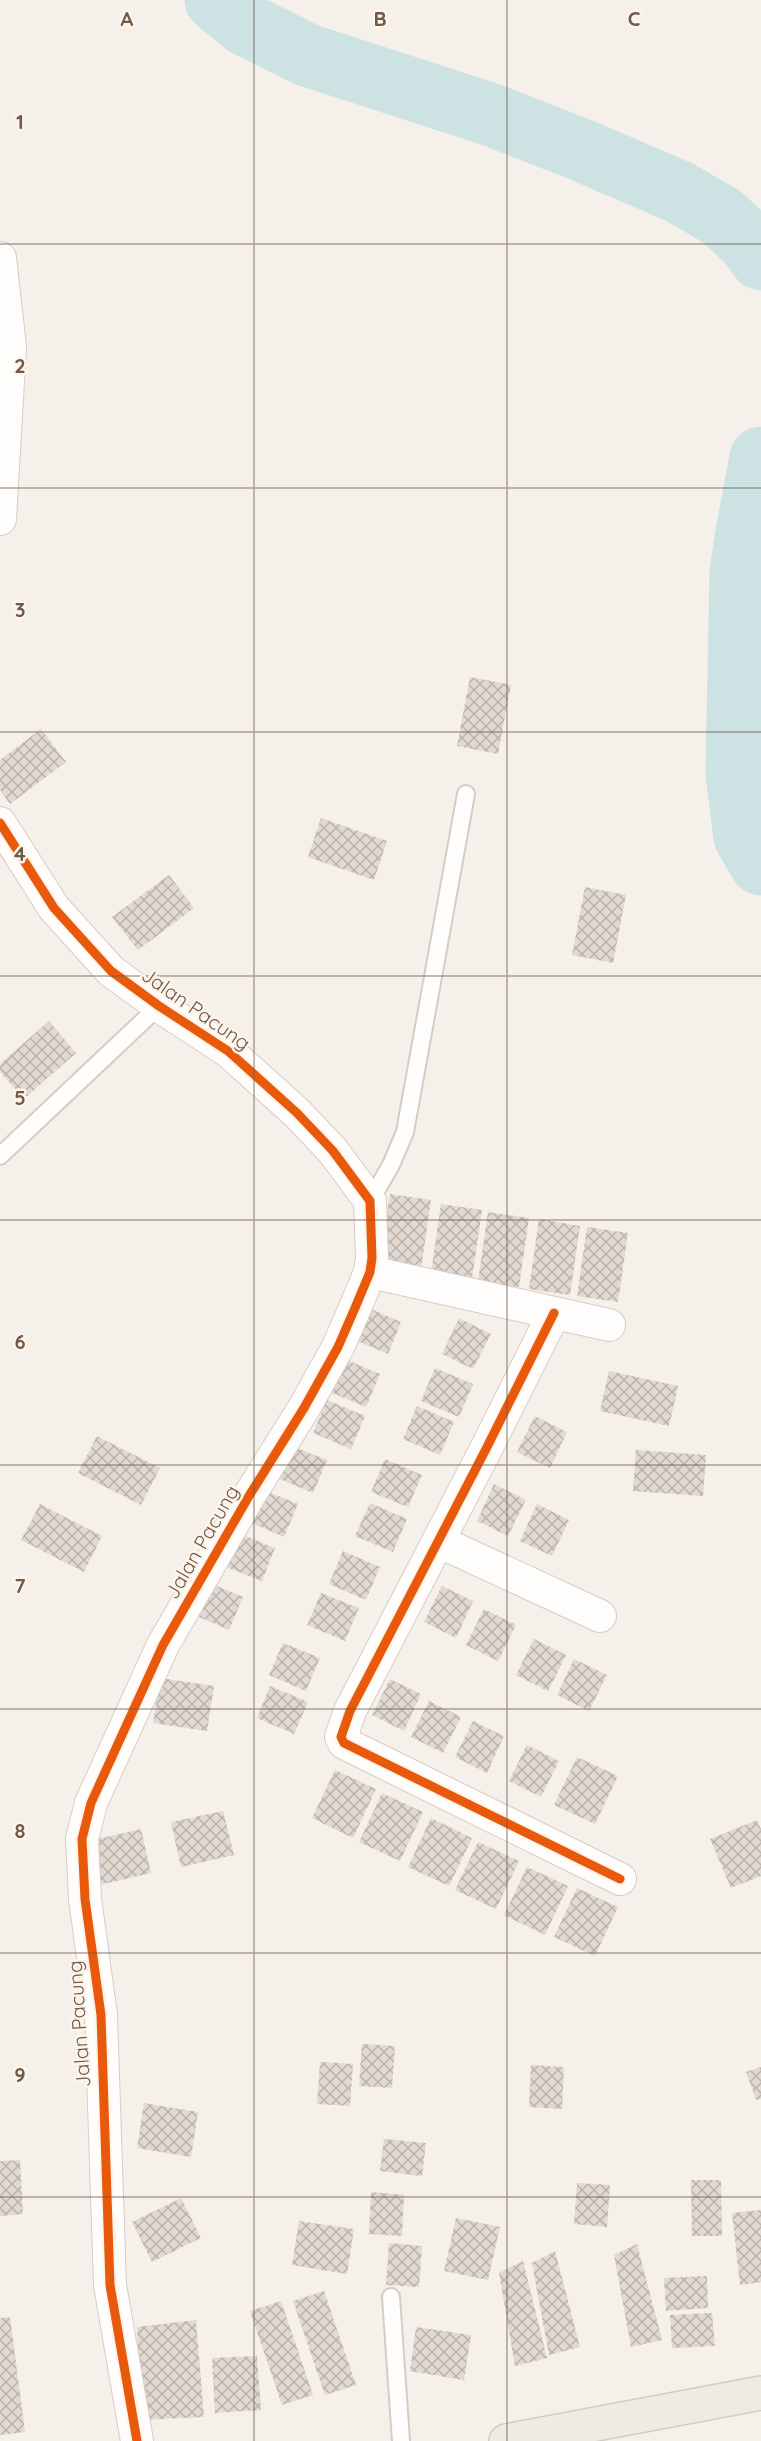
<svg xmlns="http://www.w3.org/2000/svg" width="761" height="2441" viewBox="0 0 761 2441" font-family="Quicksand,sans-serif">
<defs>
<pattern id="building-cross-hatch" width="8" height="8" patternUnits="userSpaceOnUse" patternTransform="scale(1.5)"><rect width="8" height="8" fill="#e1d8d1"/><path d="M0 0l8 8M0 8l8-8" fill="none" stroke="#bbb2ac"/></pattern>
</defs>
<rect width="100%" height="100%" fill="#f5f0e9"/>
<g fill="none" stroke-linecap="round" stroke-linejoin="round">
<path stroke="#cce2e3" stroke-width="63" d="M 216,0 L 245,24 L 307,55 L 489,114 L 579,149 L 679,192 L 722,217 L 748,241 L 761,259
M 761,458 L 746,538 L 741,573 L 737,772 L 745,837 L 761,864"/>
</g>
<path fill="url(#building-cross-hatch)" d="M 470,677 L 511,685 L 498,754 L 457,746 Z
M 41,729 L 66,762 L 10,804 L 0,790 L 0,760 Z
M 321,818 L 387,841 L 374,880 L 308,857 Z
M 169,875 L 194,908 L 138,950 L 112,917 Z
M 585,887 L 626,895 L 613,963 L 572,955 Z
M 49,1021 L 76,1053 L 24,1099 L 0,1072 L 0,1064 Z
M 390,1194 L 431,1200 L 421,1269 L 380,1263 Z
M 441,1204 L 482,1210 L 472,1279 L 431,1273 Z
M 488,1212 L 529,1218 L 519,1287 L 478,1281 Z
M 539,1219 L 580,1226 L 570,1295 L 529,1289 Z
M 587,1227 L 628,1233 L 618,1302 L 577,1296 Z
M 364,1306 L 401,1322 L 388,1354 L 350,1338 Z
M 459,1318 L 491,1334 L 473,1369 L 442,1354 Z
M 342,1358 L 380,1374 L 366,1407 L 328,1391 Z
M 435,1368 L 473,1384 L 459,1417 L 421,1401 Z
M 609,1371 L 678,1386 L 669,1426 L 600,1411 Z
M 327,1400 L 365,1416 L 351,1449 L 313,1433 Z
M 417,1406 L 454,1422 L 440,1455 L 403,1439 Z
M 535,1416 L 567,1432 L 550,1468 L 517,1452 Z
M 97,1436 L 160,1468 L 141,1505 L 78,1473 Z
M 289,1445 L 327,1460 L 313,1493 L 275,1477 Z
M 636,1450 L 706,1455 L 703,1496 L 633,1491 Z
M 385,1459 L 422,1475 L 408,1507 L 371,1492 Z
M 494,1484 L 526,1500 L 508,1536 L 477,1521 Z
M 261,1489 L 298,1504 L 284,1537 L 247,1521 Z
M 370,1503 L 407,1519 L 393,1552 L 355,1536 Z
M 40,1504 L 102,1536 L 84,1572 L 21,1540 Z
M 537,1504 L 569,1520 L 552,1556 L 520,1541 Z
M 238,1533 L 275,1548 L 262,1581 L 224,1566 Z
M 343,1551 L 380,1567 L 366,1600 L 329,1584 Z
M 205,1581 L 243,1597 L 229,1630 L 192,1614 Z
M 442,1586 L 473,1601 L 456,1638 L 424,1622 Z
M 321,1593 L 359,1608 L 345,1641 L 307,1625 Z
M 484,1609 L 516,1625 L 498,1661 L 466,1645 Z
M 534,1639 L 566,1655 L 548,1691 L 516,1675 Z
M 283,1643 L 320,1658 L 306,1691 L 269,1675 Z
M 574,1659 L 607,1675 L 589,1711 L 557,1695 Z
M 160,1678 L 214,1686 L 207,1731 L 153,1723 Z
M 390,1679 L 421,1694 L 404,1731 L 372,1715 Z
M 270,1686 L 308,1702 L 294,1734 L 257,1718 Z
M 429,1701 L 461,1717 L 443,1753 L 411,1737 Z
M 473,1721 L 504,1736 L 487,1773 L 455,1757 Z
M 527,1745 L 559,1761 L 541,1797 L 509,1781 Z
M 577,1757 L 618,1776 L 595,1824 L 554,1805 Z
M 335,1770 L 376,1789 L 353,1838 L 312,1818 Z
M 382,1793 L 423,1812 L 400,1861 L 359,1842 Z
M 223,1811 L 234,1855 L 181,1867 L 171,1822 Z
M 431,1818 L 472,1838 L 449,1886 L 408,1867 Z
M 757,1820 L 761,1829 L 761,1876 L 731,1888 L 710,1839 Z
M 141,1829 L 151,1873 L 99,1885 L 89,1841 Z
M 478,1842 L 519,1861 L 496,1909 L 455,1890 Z
M 527,1867 L 568,1886 L 545,1935 L 504,1915 Z
M 577,1888 L 618,1907 L 595,1956 L 554,1937 Z
M 362,2044 L 395,2046 L 392,2088 L 359,2086 Z
M 320,2062 L 353,2064 L 350,2106 L 317,2104 Z
M 531,2065 L 564,2067 L 562,2109 L 529,2107 Z
M 761,2067 L 761,2099 L 756,2100 L 746,2072 Z
M 144,2103 L 198,2112 L 191,2157 L 137,2148 Z
M 384,2139 L 426,2143 L 422,2176 L 380,2171 Z
M 20,2160 L 23,2214 L 0,2216 L 0,2161 Z
M 691,2180 L 721,2180 L 722,2236 L 692,2236 Z
M 577,2183 L 610,2185 L 607,2227 L 574,2224 Z
M 371,2192 L 404,2195 L 402,2236 L 369,2234 Z
M 181,2198 L 201,2238 L 152,2262 L 132,2222 Z
M 761,2210 L 761,2282 L 740,2285 L 732,2213 Z
M 456,2218 L 500,2227 L 488,2280 L 444,2271 Z
M 299,2221 L 354,2229 L 347,2274 L 292,2265 Z
M 389,2243 L 422,2246 L 419,2287 L 386,2285 Z
M 637,2244 L 662,2340 L 631,2347 L 614,2255 Z
M 555,2251 L 580,2347 L 549,2355 L 532,2263 Z
M 523,2261 L 547,2358 L 515,2366 L 499,2273 Z
M 707,2276 L 708,2308 L 666,2311 L 664,2278 Z
M 324,2291 L 356,2385 L 325,2395 L 293,2301 Z
M 281,2301 L 313,2395 L 282,2405 L 250,2311 Z
M 712,2313 L 715,2346 L 672,2348 L 670,2315 Z
M 10,2317 L 25,2432 L 0,2435 L 0,2318 Z
M 196,2320 L 204,2417 L 142,2420 L 137,2327 Z
M 416,2327 L 471,2335 L 464,2380 L 410,2371 Z
M 257,2356 L 261,2410 L 215,2413 L 212,2358 Z"/>
<g fill="none" stroke-linecap="round" stroke-linejoin="round">
<g stroke="#d4cdc7" stroke-width="20">
<path id="service" d="M 0,1156 L 159,1006
M 370,1201 L 391,1165 L 405,1132 L 466,794
M 391,2297 L 401,2441"/>
</g>
<g stroke="#d4cdc7" stroke-width="34">
<path id="minor" d="M 0,258 L 10,347 L 0,519
M 0,823 L 54,908 L 111,971 L 159,1006 L 228,1051 L 297,1113 L 333,1151 L 370,1201 L 372,1258 L 370,1272 L 355,1308 L 338,1347 L 304,1408 L 249,1496 L 163,1645 L 91,1803 L 82,1839 L 85,1899 L 101,2015 L 110,2285 L 137,2441
M 370,1272 L 609,1325
M 554,1313 L 486,1449 L 350,1711 L 341,1737 L 344,1743 L 620,1879
M 438,1541 L 600,1616"/>
</g>
<g stroke="#d3cbc6" stroke-width="36">
<path id="trunk" d="M 506,2441 L 761,2393"/>
</g>
<use href="#service" stroke="#fefdfc" stroke-width="16"/>
<use href="#minor" stroke="#fefdfc" stroke-width="32"/>
<use href="#trunk" stroke="#f0eae4" stroke-width="33"/>
<g stroke="#fdf5ea" stroke-width="13">
<path id="cycleway" d="M 0,823 L 54,908 L 111,971 L 159,1006 L 228,1051 L 297,1113 L 333,1151 L 370,1201 L 372,1258 L 370,1272 L 355,1308 L 338,1347 L 304,1408 L 249,1496 L 163,1645 L 91,1803 L 82,1839 L 85,1899 L 101,2015 L 110,2285 L 137,2441
M 554,1313 L 486,1449 L 350,1711 L 341,1737 L 344,1743 L 620,1879"/>
</g>
<use href="#cycleway" stroke="#e8590c" stroke-width="9"/>
</g>
<path fill="none" stroke="#6f584c" stroke-width="1.5" stroke-opacity="0.55" d="M 254,0 L 254,2441M 507,0 L 507,2441M 0,244 L 761,244M 0,488 L 761,488M 0,732 L 761,732M 0,976 L 761,976M 0,1220 L 761,1220M 0,1465 L 761,1465M 0,1709 L 761,1709M 0,1953 L 761,1953M 0,2197 L 761,2197"/>
<g text-anchor="middle" stroke-width="5" stroke-linejoin="round" paint-order="stroke">
<g font-size="20" fill="#6f584c" stroke="#fdf5ea">
<text transform="translate(196 1009) rotate(35)" y="7">Jalan Pacung</text>
<text transform="translate(202 1542) rotate(-60)" y="7">Jalan Pacung</text>
<text transform="translate(79 2024) rotate(-94)" y="7">Jalan Pacung</text>
</g>
</g>
<g font-size="20" text-anchor="middle" font-weight="bold" fill="#6f584c" stroke="#fdf5ea" stroke-width="5" stroke-linejoin="round" paint-order="stroke">
<text x="127" y="26">A</text>
<text x="380" y="26">B</text>
<text x="634" y="26">C</text>
<text x="20" y="129">1</text>
<text x="20" y="373">2</text>
<text x="20" y="617">3</text>
<text x="20" y="861">4</text>
<text x="20" y="1105">5</text>
<text x="20" y="1349">6</text>
<text x="20" y="1593">7</text>
<text x="20" y="1838">8</text>
<text x="20" y="2082">9</text>
</g>
</svg>
